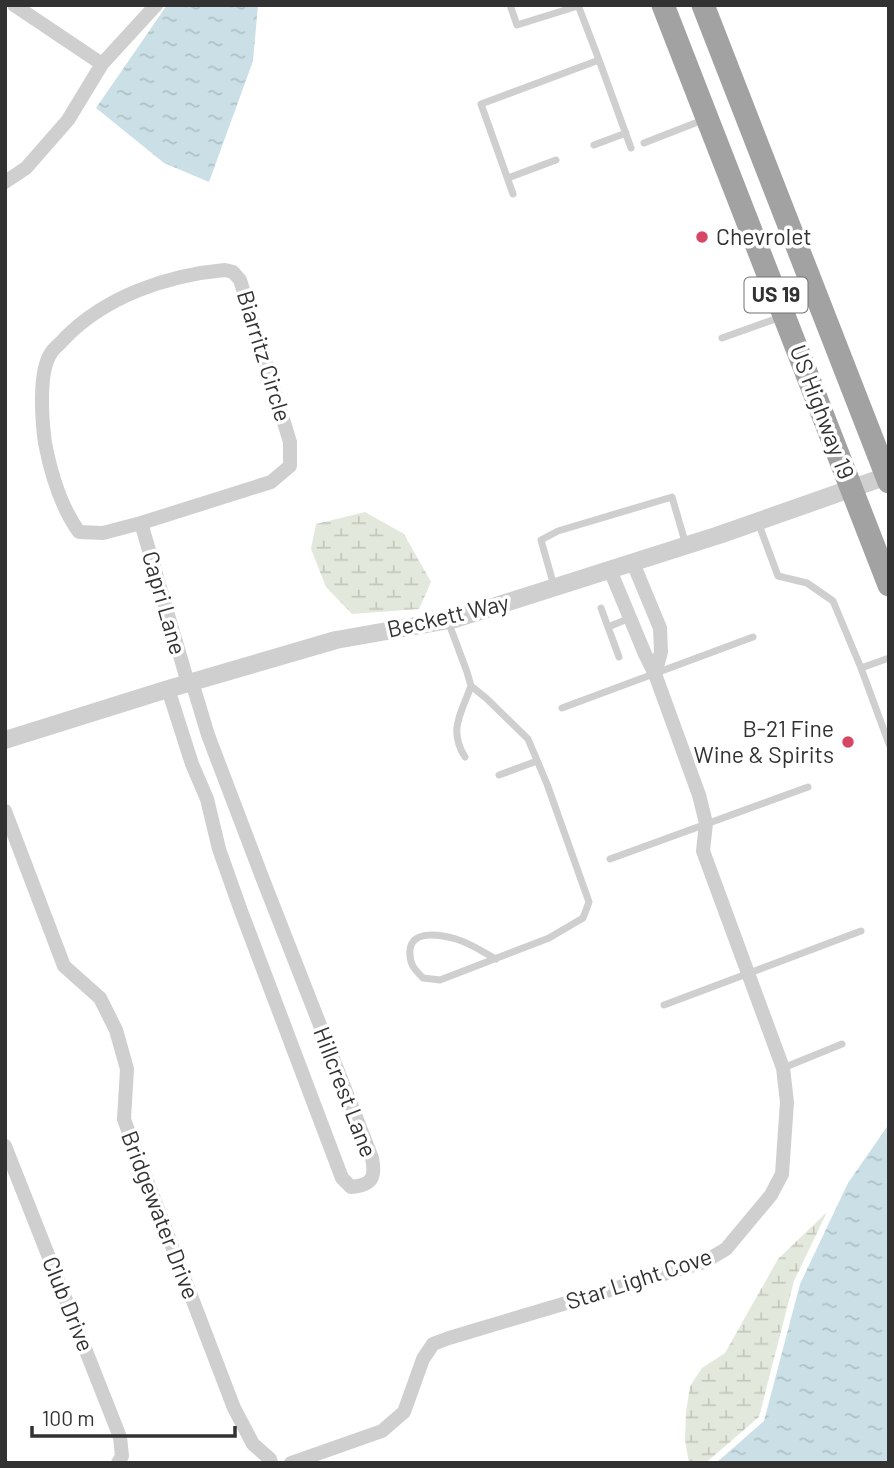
<svg xmlns="http://www.w3.org/2000/svg" width="894" height="1468" viewBox="0 0 894 1468" font-family="Barlow,sans-serif">
<defs>
<pattern id="wetland-marsh" width="20" height="14" patternUnits="userSpaceOnUse" patternTransform="scale(1.75)"><rect width="20" height="14" fill="#e3e8dc"/><path d="M1 5h8M5 5V1M11 12h8M15 12V8" fill="none" stroke="#c3c7bd"/></pattern>
<pattern id="water-ripples" width="26" height="14" patternUnits="userSpaceOnUse" patternTransform="scale(1.75)"><rect width="26" height="14" fill="#cae0e6"/><path d="M2 4q2-2 4 0t4 0M15 11q2-2 4 0t4 0" fill="none" stroke="#aec1c6"/></pattern>
</defs>
<rect width="100%" height="100%" fill="#fff"/>
<path fill="url(#wetland-marsh)" d="M 365,512 L 404,534 L 431,582 L 419,609 L 352,614 L 326,587 L 311,549 L 316,524 Z
M 827,1212 L 794,1281 L 759,1417 L 709,1460 L 703,1463 L 689,1463 L 685,1440 L 686,1412 L 690,1386 L 702,1368 L 725,1353 L 778,1259 Z"/>
<path fill="url(#water-ripples)" d="M 167,5 L 258,5 L 253,61 L 209,182 L 164,163 L 96,108 Z
M 889,1124 L 889,1463 L 716,1463 L 764,1421 L 800,1284 L 848,1183 Z"/>
<g fill="none" stroke-linecap="round" stroke-linejoin="round">
<path stroke="#cfcfcf" stroke-width="7" d="M 510,5 L 517,25 L 578,6
M 578,5 L 599,60
M 644,143 L 703,120
M 594,145 L 626,133
M 508,178 L 556,160
M 513,194 L 481,104 L 599,60 L 631,148
M 722,338 L 781,317
M 758,522 L 778,576 L 807,583 L 833,601 L 861,668
M 554,586 L 541,540 L 558,531 L 672,497 L 686,545
M 601,608 L 619,657
M 448,621 L 467,672 L 471,686 L 486,698 L 528,739 L 547,784 L 589,902 L 583,918 L 549,938 L 440,980 L 423,978 C 414,969 409,964 410,950 C 412,929 442,935 456,939 C 470,943 483,952 496,959
M 608,627 L 630,618
M 889,658 L 861,668 L 889,744
M 562,708 L 753,637
M 465,757 C 448,730 461,714 471,686
M 499,775 L 537,761
M 610,859 L 808,787
M 664,1005 L 861,931
M 783,1068 L 842,1044"/>
<path stroke="#cfcfcf" stroke-width="14" d="M 14,5 L 102,64
M 5,182 L 26,168 L 68,120 L 102,64 L 156,5
M 225,270 L 233,272 L 240,280 L 290,442 L 290,466 L 271,482 L 141,523 L 103,533 L 79,532 C 61,507 51,474 45,443 C 42,421 38,372 51,353 C 54,348 61,343 65,338 C 106,296 168,275 225,270 Z
M 141,523 L 188,683
M 633,563 L 660,628 L 661,652 L 655,674
M 168,689 L 192,764 L 207,799 L 219,849 L 241,911 L 342,1178 L 351,1187 C 372,1185 376,1178 372,1158 L 262,877 L 208,735 L 192,682
M 5,811 L 64,966 L 100,998 L 116,1030 L 127,1069 L 124,1119 L 131,1139 L 234,1408 L 253,1444 L 270,1459 L 271,1463
M 5,1146 L 120,1437 L 122,1456 L 118,1463
M 291,1463 L 382,1431 L 404,1412 L 423,1359 L 433,1344 L 449,1338 L 704,1262 L 726,1249 L 771,1195 L 782,1174 L 787,1102 L 783,1068 L 703,851 L 706,823 L 699,795 L 655,674 L 645,654 L 610,570"/>
<path stroke="#cfcfcf" stroke-width="18" d="M 5,740 L 168,689 L 336,640 L 455,619 L 719,535 L 887,476"/>
<path stroke="#a2a2a2" stroke-width="23" d="M 663,5 L 889,585
M 703,5 L 889,482"/>
</g>
<g fill="#d64765" stroke="#fff" stroke-width="2.5">
<circle cx="702" cy="237" r="7"/>
<circle cx="848" cy="742" r="7"/>
</g>
<g text-anchor="middle" stroke-width="7" stroke-linejoin="round" paint-order="stroke">
<rect fill="#fff" stroke="#707070" stroke-width="2" x="744.5" y="277.5" width="63" height="35" rx="5"/>
<g font-size="21" font-weight="bold" fill="#323232">
<text x="776" y="302">US 19</text>
</g>
<g font-size="23" fill="#323232" stroke="#fff" text-anchor="start">
<text x="716" y="245">Chevrolet</text>
<text x="834" y="737" text-anchor="end">B-21 Fine<tspan x="834" dy="26">Wine &amp; Spirits</tspan></text>
</g>
<g font-size="23" fill="#323232" stroke="#fff">
<text transform="translate(264 356) rotate(73)" y="8">Biarritz Circle</text>
<text transform="translate(822 412) rotate(69)" y="8">US Highway 19</text>
<text transform="translate(164 603) rotate(74)" y="8">Capri Lane</text>
<text transform="translate(448 616) rotate(-13)" y="8">Beckett Way</text>
<text transform="translate(345 1092) rotate(69)" y="8">Hillcrest Lane</text>
<text transform="translate(160 1215) rotate(69)" y="8">Bridgewater Drive</text>
<text transform="translate(639 1279) rotate(-18)" y="8">Star Light Cove</text>
<text transform="translate(68 1304) rotate(68)" y="8">Club Drive</text>
</g>
</g>
<rect width="894" height="1468" fill="none" stroke="#323232" stroke-width="14"/>
<path d="M32 1426v10h203v-10" fill="none" stroke="#323232" stroke-width="3.5"/>
<text x="42" y="1426" font-size="21" fill="#323232" stroke="#ffffff" stroke-width="5" paint-order="stroke">100 m</text>
</svg>
